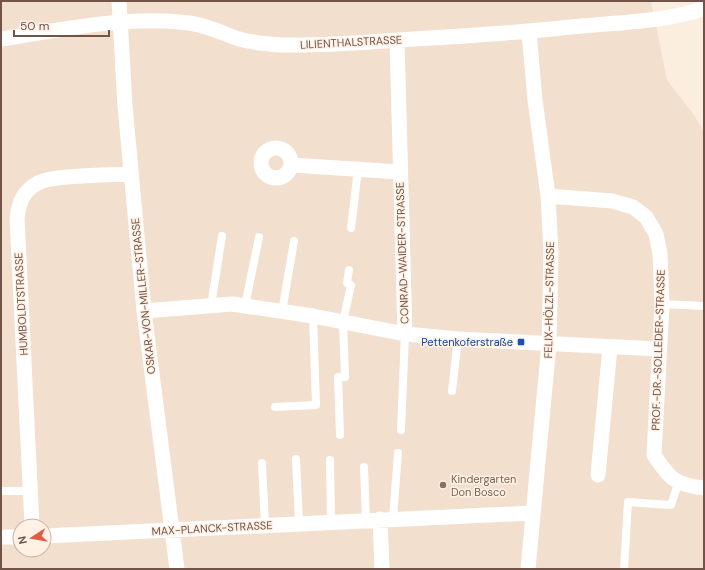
<svg xmlns="http://www.w3.org/2000/svg" width="705" height="570" viewBox="0 0 705 570" font-family="'DM Sans',sans-serif">
<rect width="100%" height="100%" fill="#fceedf"/>
<path fill="#f3dfce" fill-rule="evenodd" d="M 1,1 L 651,1 L 667,80 L 694,115 L 704,132 L 704,569 L 1,569 ZM 20,526 L 44,526 L 44,550 L 20,550 Z"/>
<g fill="none" stroke-linecap="round" stroke-linejoin="round">
<path stroke="#fff" stroke-width="8" d="M 351,228 L 358,169
M 662,304 L 704,306
M 211,306 L 222,236
M 245,306 L 259,237
M 282,312 L 294,241
M 452,391 L 458,339
M 275,407 L 316,405 L 313,316
M 401,430 L 405,334
M 340,435 L 338,377 L 345,377 L 343,322 L 351,285 L 347,283 L 349,270
M 296,459 L 299,523
M 330,460 L 331,522
M 262,463 L 265,525
M 364,467 L 366,520
M 1,491 L 30,491
M 393,518 L 398,453
M 624,569 L 628,502 L 671,505 L 679,481"/>
<path stroke="#fff" stroke-width="15" d="M 119,1 L 125,106 L 144,311 L 177,569
M 1,39 C 62,30 127,15 189,23 C 206,25 220,32 236,38 C 251,43 267,44 282,45 C 326,46 370,42 414,39 C 466,36 518,33 570,27 C 609,23 669,22 704,8
M 397,41 L 405,334
M261 163a15 15 0 1 1 30 0a15 15 0 1 1-30 0Z
M 291,165 L 400,172
M 548,196 L 612,201 L 633,207 L 646,217 L 656,234 L 660,254 L 662,304 L 654,455 C 669,478 675,485 704,488
M 144,311 L 232,304 L 313,316 L 405,334 L 458,339 L 659,349
M 598,475 L 610,347
M 380,519 L 382,569
M 32,526 L 17,218 C 19,202 23,191 38,183 C 51,175 112,175 130,174
M 44,536 L 533,513
M 1,537 L 20,537
M 528,569 L 549,344 L 551,252 L 548,196 L 535,100 L 529,32"/>
</g>
<rect fill="#1a4fb4" stroke="#fff2e5" stroke-width="1.5" x="517" y="338" width="8" height="8" rx="2"/>
<circle fill="#8d6e63" stroke="#fff2e5" stroke-width="1.5" cx="443" cy="485" r="4"/>
<g text-anchor="middle" stroke-width="3" stroke-linejoin="round" paint-order="stroke">
<g font-size="11" fill="#715348" stroke="#fff2e5">
<text transform="translate(351 42) rotate(-3)" y="4">LILIENTHALSTRASSE</text>
<text transform="translate(402 253) rotate(-92)" y="4">CONRAD-WAIDER-STRASSE</text>
<text transform="translate(143 296) rotate(-96)" y="4">OSKAR-VON-MILLER-STRASSE</text>
<text transform="translate(549 300) rotate(-89)" y="4">FELIX-HÖLZL-STRASSE</text>
<text transform="translate(21 304) rotate(-93)" y="4">HUMBOLDTSTRASSE</text>
<text transform="translate(658 350) rotate(-88)" y="4">PROF.-DR.-SOLLEDER-STRASSE</text>
<text transform="translate(212 528) rotate(-3)" y="4">MAX-PLANCK-STRASSE</text>
</g>
<g font-size="11" fill="#164399" stroke="#fff2e5" text-anchor="end">
<text x="513" y="346">Pettenkoferstraße</text>
</g>
<g font-size="11" fill="#785e54" stroke="#fff2e5" text-anchor="start">
<text x="451" y="483">Kindergarten<tspan x="451" dy="13">Don Bosco</tspan></text>
</g>
</g>
<rect width="705" height="570" fill="none" stroke="#715348" stroke-width="4"/>
<g transform="translate(32 538) rotate(258)"><circle r="19" fill="#fff2e5" stroke="#c6b2a6"/>
<path d="M0-3L7 15L0 10L-7 15Z" fill="#e55a45"/>
<text y="-6" font-size="11" font-weight="bold" text-anchor="middle" fill="#715348">N</text>
</g>
<path d="M14 30v6h95v-6" fill="none" stroke="#715348" stroke-width="2"/>
<text x="20" y="30" font-size="12" fill="#715348" stroke="#fff2e5" stroke-width="3" paint-order="stroke">50 m</text>
</svg>
